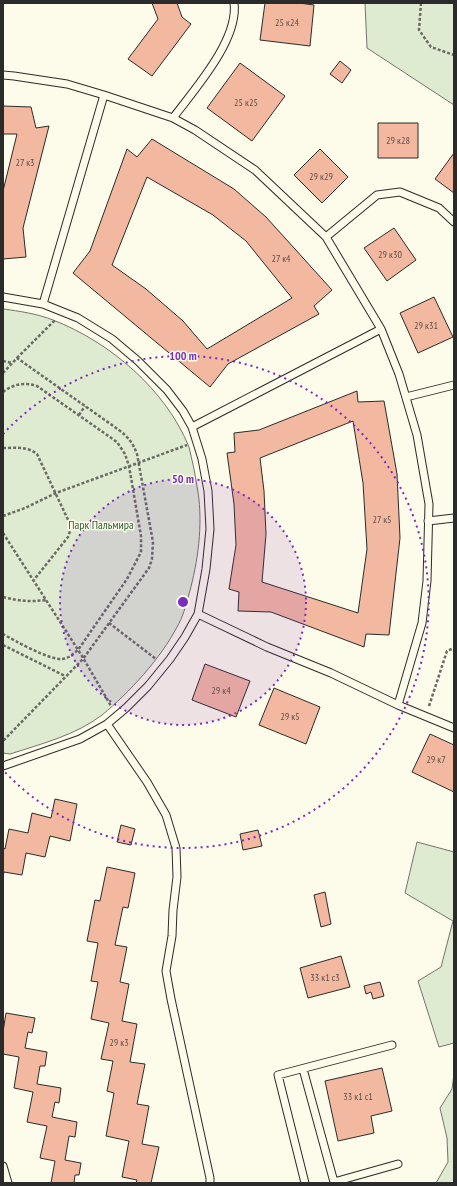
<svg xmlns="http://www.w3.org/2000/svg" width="457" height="1186" viewBox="0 0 457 1186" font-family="'PT Sans Narrow',sans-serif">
<rect width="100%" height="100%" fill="#fdfbea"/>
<path fill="#deebd1" stroke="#74746e" d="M 365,3 L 454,3 L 454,105 L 367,48 Z
M 3,309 C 19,311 38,314 53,320 C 110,342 166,390 189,447 C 191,454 192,462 194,469 C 195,477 197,484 198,492 C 203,525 198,562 189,594 C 186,605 183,617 177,627 C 161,658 129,693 102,715 C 76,735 41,744 10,754 L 3,753 Z
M 417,842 L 454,852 L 454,1043 L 439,1047 L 418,981 L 441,967 L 453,921 L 405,893 Z
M 454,1074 L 454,1183 L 436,1183 L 448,1162 L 447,1138 L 440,1108 L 452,1089 Z"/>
<path fill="#f2b8a0" stroke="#2b2b2b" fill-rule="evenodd" d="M 152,3 L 177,3 L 182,17 L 191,24 L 152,76 L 128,59 L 158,19 Z
M 265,3 L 299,3 L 314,5 L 310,46 L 260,40 Z
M 340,61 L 351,70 L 342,83 L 330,74 Z
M 240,63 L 285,96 L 252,141 L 207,108 Z
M 3,106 L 31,107 L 36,128 L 49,126 L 23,228 L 26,257 L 3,259 L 3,191 L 17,134 L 3,134 Z
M 378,123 L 418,123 L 418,158 L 378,158 Z
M 152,139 L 234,189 L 266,217 L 332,290 L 314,306 L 319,314 L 228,364 L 210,387 L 73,273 L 90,251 L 127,149 L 137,157 ZM 147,177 L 213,215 L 246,241 L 292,298 L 207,349 L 183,321 L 146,289 L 112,265 Z
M 320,149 L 348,177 L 322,203 L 294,175 Z
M 454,153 L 454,193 L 435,179 Z
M 394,228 L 416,260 L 387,281 L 364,248 Z
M 434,297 L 453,337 L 418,353 L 400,313 Z
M 357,391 L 358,402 L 384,401 L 397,474 L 400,538 L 389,635 L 366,634 L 364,647 L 271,612 L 238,611 L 239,592 L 229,589 L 236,545 L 234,504 L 227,453 L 235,452 L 234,433 L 259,430 ZM 353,421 L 363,483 L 367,549 L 358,613 L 262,582 L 266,534 L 264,491 L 260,458 Z
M 205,664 L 250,681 L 236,717 L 192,700 Z
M 274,688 L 320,707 L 306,744 L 259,725 Z
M 430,734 L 454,745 L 454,792 L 412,772 Z
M 55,799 L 77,804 L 70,841 L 50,836 L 45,857 L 26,853 L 22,875 L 4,872 L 3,877 L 3,848 L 5,849 L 9,829 L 28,833 L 32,813 L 51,818 Z
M 121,825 L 135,829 L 131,845 L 117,842 Z
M 258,830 L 262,846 L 243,850 L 240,834 Z
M 107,867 L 135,873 L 128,908 L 123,907 L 115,945 L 127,947 L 120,982 L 129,984 L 122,1021 L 137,1024 L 130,1062 L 145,1064 L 137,1104 L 149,1106 L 142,1144 L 159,1147 L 151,1183 L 136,1183 L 137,1180 L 122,1177 L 129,1141 L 106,1136 L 114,1093 L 107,1091 L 113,1061 L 101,1059 L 109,1023 L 91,1019 L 98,982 L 91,981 L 98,943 L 87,941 L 95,900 L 100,901 Z
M 325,892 L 331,924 L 321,927 L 314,895 Z
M 341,956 L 350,987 L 308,998 L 300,968 Z
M 380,982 L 384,996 L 373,999 L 371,992 L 366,994 L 364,986 Z
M 6,1013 L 35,1018 L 32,1033 L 28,1032 L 25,1048 L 47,1052 L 45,1066 L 40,1066 L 37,1084 L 61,1088 L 59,1103 L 55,1102 L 52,1117 L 77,1122 L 75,1137 L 69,1136 L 65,1160 L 81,1163 L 79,1175 L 75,1175 L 74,1183 L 51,1183 L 55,1161 L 40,1158 L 47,1126 L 27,1122 L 33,1092 L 14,1088 L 19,1057 L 3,1054 L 3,1032 Z
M 382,1068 L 392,1111 L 371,1116 L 374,1133 L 338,1141 L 325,1081 Z"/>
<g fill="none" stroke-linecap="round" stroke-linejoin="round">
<g stroke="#2b2b2b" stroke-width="9">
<path id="service" d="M 3,75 L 14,76 L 67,84 L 104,95 L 173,118 L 195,130 L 255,170 L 326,237 L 381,329 L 399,374 L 417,435 L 429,504 L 427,581 L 422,623 L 398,705
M 173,118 C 194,90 239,40 234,3
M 326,237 L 377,195 L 400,192 L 439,208 L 454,222
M 3,297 L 43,304 L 78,318 L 112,339 L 138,361 L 167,390 L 183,411 L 192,427 L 202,459 L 208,491 L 210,529 L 206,569 L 198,614 L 185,637 L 170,659 L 148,686 L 126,708 L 107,724 L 80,739 L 3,766
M 43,304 L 104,95
M 406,397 L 454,385
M 192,427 L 381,329
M 428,521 L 454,518
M 198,614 L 267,647 L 331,673 L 398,705 L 454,728
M 107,724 L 147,782 L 166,815 L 176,848 L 177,877 L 173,910 L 172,936 L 166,971 L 171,999 L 210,1178 L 210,1183
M 303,1069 L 334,1182 L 398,1164
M 3,1166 L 8,1183
M 305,1183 L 278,1075 L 392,1045"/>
</g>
<path stroke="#6a6964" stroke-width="2.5" stroke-dasharray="3 2" stroke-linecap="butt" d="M 421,3 L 419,30 L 431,47 L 454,55
M 17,358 L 55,320
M 3,361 L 12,363
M 3,373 L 17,358 L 119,430 C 128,437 133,443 137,454 L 153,542 L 152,559 L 149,568 L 83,659 L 3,741
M 3,392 C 13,384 25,382 37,386 L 117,442 L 125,454 L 129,466 L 141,536 L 141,552 L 127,579 L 78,650 C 73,654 68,659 62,659 C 49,660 15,641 3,634
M 79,415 L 85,406
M 3,448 C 15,448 27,446 37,454 L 70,524 L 70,531 L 68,537 L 33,581
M 3,516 L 25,508 L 56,493 L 187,445
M 3,533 L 82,656 L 111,706
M 3,597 C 19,601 30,602 46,600
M 109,623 L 156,659
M 3,645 L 65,676
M 429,706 L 447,651 L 454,648"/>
<use href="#service" stroke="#fdfbea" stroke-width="7"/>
</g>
<circle cx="183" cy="602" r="123" fill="#7b2cbf" fill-opacity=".12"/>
<g fill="none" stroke="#7b2cbf" stroke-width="2" stroke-dasharray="2 4">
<circle cx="183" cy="602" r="123"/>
<path d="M3 434A246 246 0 1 1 3 770"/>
</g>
<g text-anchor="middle" stroke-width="3" stroke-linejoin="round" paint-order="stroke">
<g font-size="10" fill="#5d4e48">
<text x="287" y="26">25 к24</text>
<text x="246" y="106">25 к25</text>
<text x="398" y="144">29 к28</text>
<text x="25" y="166">27 к3</text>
<text x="321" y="180">29 к29</text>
<text x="390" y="258">29 к30</text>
<text x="281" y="262">27 к4</text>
<text x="426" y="329">29 к31</text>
<text x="382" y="523">27 к5</text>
<text x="221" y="694">29 к4</text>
<text x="290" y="720">29 к5</text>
<text x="436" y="763">29 к7</text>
<text x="325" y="981">33 к1 с3</text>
<text x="119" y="1046">29 к3</text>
<text x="358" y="1100">33 к1 с1</text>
</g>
<g font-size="12" fill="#34623c" stroke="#fdfbea">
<text x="101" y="529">Парк Пальмира</text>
</g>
</g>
<circle cx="183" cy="602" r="6" fill="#7b2cbf" stroke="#fdfbea" stroke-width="2"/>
<g font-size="12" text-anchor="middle" font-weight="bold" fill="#7b2cbf" stroke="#fdfbea" stroke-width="3" stroke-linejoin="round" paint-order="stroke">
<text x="183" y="360">100 m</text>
<text x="183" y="483">50 m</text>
</g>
<rect width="457" height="1186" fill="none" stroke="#2b2b2b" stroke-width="8"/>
</svg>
